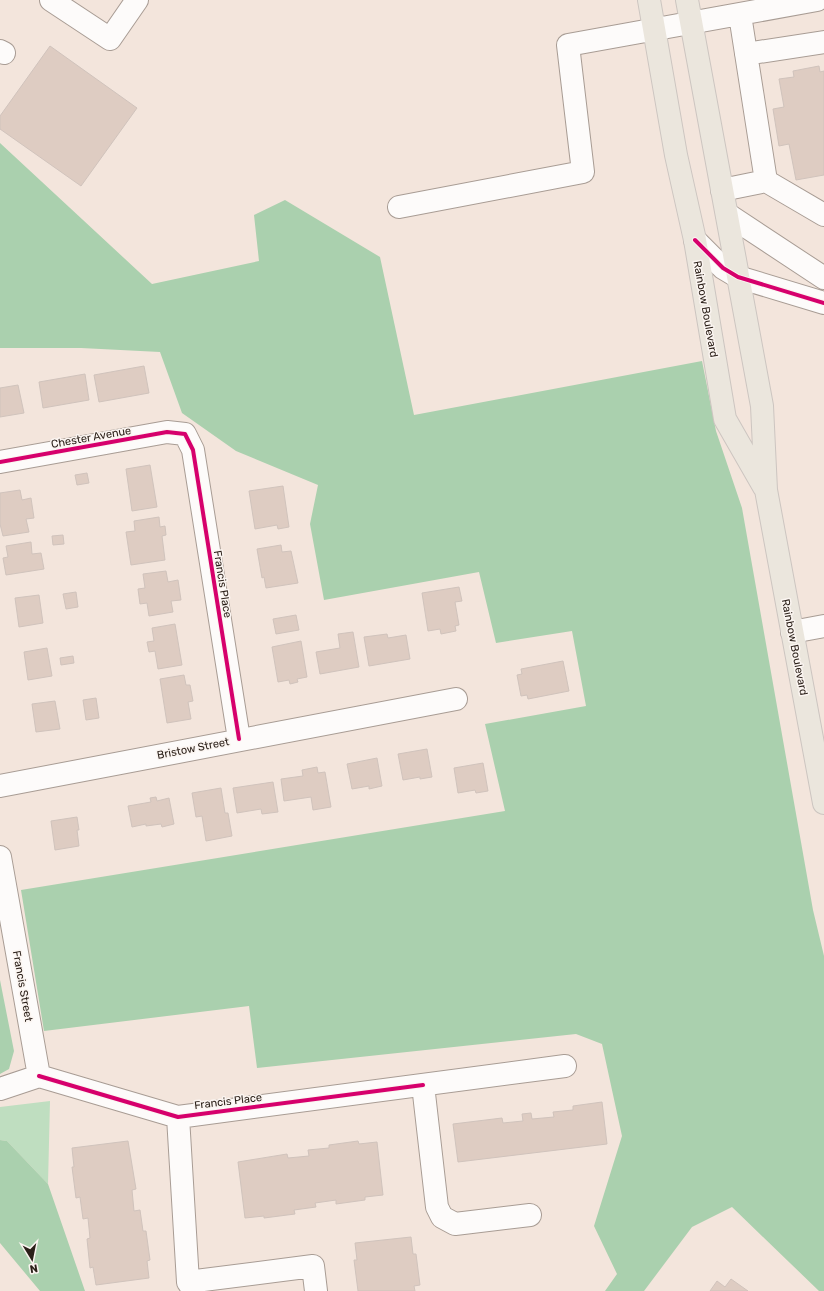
<svg xmlns="http://www.w3.org/2000/svg" width="824" height="1291" viewBox="0 0 824 1291" font-family="Rubik,sans-serif">
<rect width="100%" height="100%" fill="#f3e5dc"/>
<path fill="#bfdec0" d="M 50,1101 L 48,1184 L 7,1141 L 0,1140 L 0,1107 Z"/>
<path fill="#aad0ae" d="M 0,143 L 152,284 L 259,261 L 254,215 L 285,200 L 380,257 L 414,415 L 702,361 L 716,431 L 742,508 L 813,910 L 824,956 L 824,1291 L 819,1291 L 732,1207 L 692,1227 L 644,1291 L 605,1291 L 617,1274 L 594,1226 L 622,1136 L 602,1044 L 576,1034 L 257,1068 L 249,1006 L 44,1031 L 21,890 L 505,811 L 485,724 L 586,706 L 572,631 L 496,643 L 479,572 L 324,600 L 310,524 L 318,485 L 236,451 L 182,413 L 160,352 L 81,348 L 0,348 Z
M 0,980 L 14,1051 L 9,1069 L 0,1074 Z
M 0,1140 L 7,1141 L 48,1184 L 85,1291 L 40,1291 L 0,1243 Z"/>
<path fill="#deccc2" stroke="#d0c3bc" d="M 50,46 L 137,108 L 81,186 L 0,129 L 0,116 Z
M 819,66 L 820,72 L 824,71 L 824,175 L 796,180 L 789,144 L 779,146 L 773,109 L 784,107 L 779,79 L 794,77 L 793,71 Z
M 144,366 L 149,393 L 99,402 L 94,375 Z
M 85,374 L 89,400 L 43,408 L 39,382 Z
M 18,385 L 24,413 L 0,417 L 0,388 Z
M 150,465 L 157,507 L 132,511 L 126,469 Z
M 87,473 L 89,483 L 77,485 L 75,475 Z
M 283,486 L 289,527 L 278,529 L 277,525 L 255,529 L 249,491 Z
M 20,490 L 22,500 L 31,498 L 34,518 L 26,519 L 29,532 L 3,536 L 0,524 L 0,493 Z
M 159,517 L 160,527 L 165,526 L 166,535 L 162,536 L 165,560 L 131,565 L 126,532 L 135,531 L 134,521 Z
M 63,535 L 64,544 L 53,545 L 52,536 Z
M 31,542 L 32,554 L 41,553 L 44,569 L 6,575 L 3,558 L 8,557 L 6,546 Z
M 281,545 L 282,552 L 291,551 L 298,583 L 266,588 L 264,577 L 262,578 L 257,549 Z
M 166,571 L 168,582 L 178,580 L 181,600 L 171,601 L 173,612 L 149,616 L 147,603 L 140,604 L 138,589 L 145,588 L 143,574 Z
M 459,587 L 462,601 L 455,602 L 459,625 L 455,626 L 456,631 L 441,634 L 440,629 L 428,631 L 422,593 Z
M 76,592 L 78,607 L 66,609 L 63,594 Z
M 39,595 L 43,623 L 19,627 L 15,598 Z
M 296,615 L 299,630 L 276,634 L 273,619 Z
M 175,624 L 182,665 L 158,669 L 155,651 L 149,652 L 147,642 L 154,641 L 152,628 Z
M 353,632 L 359,667 L 320,674 L 316,652 L 340,648 L 338,634 Z
M 387,634 L 388,638 L 406,635 L 410,659 L 369,666 L 364,637 Z
M 301,641 L 307,677 L 297,679 L 298,682 L 290,684 L 289,680 L 278,682 L 272,647 Z
M 47,648 L 52,676 L 28,680 L 24,652 Z
M 73,656 L 74,663 L 61,665 L 60,658 Z
M 563,661 L 569,691 L 528,699 L 527,695 L 521,696 L 517,675 L 522,674 L 521,669 Z
M 184,675 L 186,685 L 190,685 L 193,701 L 188,702 L 191,719 L 167,723 L 160,679 Z
M 96,698 L 99,718 L 86,720 L 83,700 Z
M 55,701 L 60,729 L 36,732 L 32,704 Z
M 427,749 L 432,777 L 420,779 L 420,777 L 403,780 L 398,754 Z
M 377,758 L 382,786 L 369,789 L 369,786 L 352,789 L 347,764 Z
M 483,763 L 488,791 L 476,793 L 475,790 L 458,793 L 454,768 Z
M 317,767 L 318,773 L 325,772 L 331,807 L 313,810 L 311,797 L 284,801 L 281,779 L 303,776 L 302,770 Z
M 273,782 L 278,812 L 262,814 L 261,809 L 237,813 L 233,788 Z
M 221,788 L 225,813 L 228,813 L 232,836 L 206,841 L 202,816 L 196,817 L 192,793 Z
M 156,797 L 157,801 L 169,798 L 174,824 L 162,827 L 161,824 L 146,826 L 146,824 L 132,827 L 128,806 L 151,802 L 150,798 Z
M 77,817 L 79,830 L 77,830 L 79,846 L 55,850 L 51,821 Z
M 602,1102 L 607,1144 L 458,1162 L 453,1124 L 502,1118 L 503,1123 L 523,1121 L 522,1114 L 531,1113 L 532,1119 L 554,1117 L 553,1112 L 573,1110 L 573,1106 Z
M 128,1141 L 136,1189 L 132,1190 L 134,1211 L 140,1210 L 143,1231 L 146,1231 L 150,1260 L 147,1261 L 149,1278 L 96,1285 L 93,1267 L 90,1268 L 87,1239 L 90,1238 L 88,1218 L 83,1219 L 80,1197 L 76,1198 L 72,1167 L 74,1167 L 72,1148 Z
M 358,1141 L 359,1144 L 377,1142 L 383,1195 L 365,1197 L 365,1200 L 336,1204 L 336,1200 L 315,1203 L 316,1207 L 294,1210 L 295,1214 L 264,1218 L 264,1216 L 245,1218 L 238,1162 L 287,1154 L 288,1158 L 309,1156 L 308,1150 L 329,1148 L 329,1145 Z
M 411,1237 L 413,1254 L 416,1254 L 420,1285 L 414,1286 L 415,1291 L 358,1291 L 354,1260 L 357,1260 L 355,1243 Z
M 731,1279 L 748,1291 L 710,1291 L 717,1281 L 725,1287 Z"/>
<g fill="none" stroke-linecap="round" stroke-linejoin="round">
<g stroke="#a89c94" stroke-width="24">
<path id="minor" d="M 51,0 L 110,39 L 137,0
M 740,15 L 766,181
M 0,51 L 4,53
M 746,54 L 824,42
M 722,190 L 766,181 L 824,215
M 399,207 L 583,172 L 568,45 L 817,0
M 727,214 L 824,278
M 695,240 L 723,268 L 738,277 L 824,303
M 0,462 L 167,432 L 185,434 L 193,450 L 239,739
M 792,632 L 824,626
M 0,786 L 456,699
M 0,857 L 39,1076
M 39,1076 L 178,1117 L 565,1066
M 423,1085 L 437,1207 L 442,1217 L 455,1224 L 530,1215
M 0,1089 L 39,1076
M 178,1117 L 188,1282 L 194,1291
M 188,1282 L 313,1266 L 316,1291"/>
</g>
<g stroke="#ccc5c0" stroke-width="24">
<path id="major" d="M 649,0 L 676,155 L 695,240 L 725,419 L 764,487
M 687,0 L 762,406 L 766,490 L 824,803"/>
</g>
<use href="#minor" stroke="#fdfbfa" stroke-width="22"/>
<use href="#major" stroke="#ebe6dd" stroke-width="22"/>
<g stroke="#fbf5f1" stroke-width="6">
<path id="cycleway" d="M 695,240 L 723,268 L 738,277 L 824,303
M 0,462 L 167,432 L 185,434 L 193,450 L 239,739
M 39,1076 L 178,1117 L 423,1085"/>
</g>
<use href="#cycleway" stroke="#d6006c" stroke-width="4"/>
</g>
<g text-anchor="middle" stroke-width="3" stroke-linejoin="round" paint-order="stroke">
<g font-size="11" fill="#2b2019" stroke="#fbf5f1">
<text transform="translate(706 309) rotate(80)" y="4">Rainbow Boulevard</text>
<text transform="translate(91 437) rotate(-10)" y="4">Chester Avenue</text>
<text transform="translate(223 584) rotate(81)" y="4">Francis Place</text>
<text transform="translate(795 647) rotate(79)" y="4">Rainbow Boulevard</text>
<text transform="translate(193 748) rotate(-11)" y="4">Bristow Street</text>
<text transform="translate(23 986) rotate(80)" y="4">Francis Street</text>
<text transform="translate(228 1101) rotate(-7)" y="4">Francis Place</text>
</g>
</g>
<g transform="translate(32 1259) rotate(170)" stroke="#fbf5f1" stroke-width="3" paint-order="stroke">
<path d="M0-3L7 15L0 10L-7 15Z" fill="#2b2019"/>
<text y="-6" font-size="11" font-weight="bold" text-anchor="middle" fill="#2b2019">N</text>
</g>
</svg>
